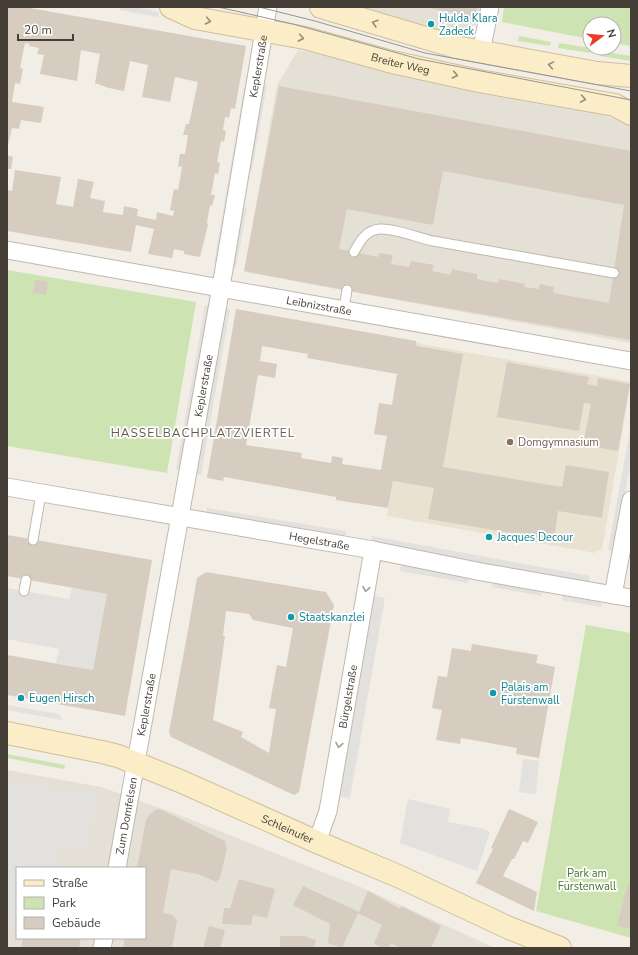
<svg xmlns="http://www.w3.org/2000/svg" width="638" height="955" viewBox="0 0 638 955" font-family="'Nunito Sans',sans-serif">
<rect width="100%" height="100%" fill="#f2eee6"/>
<path fill="#e5e0d5" fill-rule="evenodd" d="M 349,7 L 483,7 L 481,15 L 476,24 L 457,33 L 448,33 L 429,28 Z
M 298,50 L 324,55 L 399,76 L 495,97 L 631,121 L 631,343 L 244,272 L 277,85 Z
M 7,770 L 101,787 L 174,813 L 363,888 L 495,948 L 7,948 ZM 17,868 L 145,868 L 145,938 L 17,938 Z"/>
<path fill="#eae2d1" d="M 417,343 L 631,382 L 602,549 L 596,551 L 595,553 L 387,516 Z"/>
<path fill="#cee3b2" d="M 504,7 L 631,7 L 631,46 L 614,43 L 614,24 L 590,24 L 590,39 L 502,22 Z
M 519,36 L 551,42 L 550,46 L 518,41 Z
M 559,43 L 591,48 L 590,53 L 558,48 Z
M 600,51 L 631,56 L 631,61 L 600,56 Z
M 7,270 L 196,302 L 167,473 L 7,446 Z
M 586,625 L 631,633 L 631,938 L 536,911 Z
M 7,754 L 65,765 L 64,769 L 7,758 Z"/>
<path fill="#e3e1de" d="M 120,7 L 135,7 L 159,12 L 158,17 L 119,10 Z
M 327,50 L 610,111 L 609,118 L 495,97 L 399,76 L 325,56 Z
M 261,84 L 267,85 L 252,171 L 247,170 Z
M 244,88 L 249,89 L 218,264 L 214,264 Z
M 241,206 L 247,208 L 236,268 L 230,267 Z
M 205,305 L 213,306 L 184,472 L 176,470 Z
M 222,308 L 230,309 L 201,475 L 192,473 Z
M 631,425 L 631,460 L 615,551 L 608,550 Z
M 207,508 L 346,531 L 345,539 L 206,515 Z
M 372,536 L 590,576 L 589,582 L 370,544 Z
M 401,564 L 469,577 L 468,583 L 400,571 Z
M 493,582 L 543,590 L 542,596 L 492,587 Z
M 7,588 L 69,599 L 72,588 L 107,594 L 93,670 L 56,663 L 59,649 L 7,639 Z
M 365,594 L 385,598 L 350,798 L 331,795 Z
M 563,595 L 602,601 L 601,607 L 562,600 Z
M 7,705 L 59,714 L 62,720 L 7,710 Z
M 523,759 L 539,761 L 536,794 L 519,792 Z
M 7,778 L 99,795 L 88,851 L 60,847 L 56,868 L 17,868 L 17,922 L 10,926 L 7,925 Z
M 408,799 L 450,809 L 448,822 L 481,828 L 490,832 L 477,871 L 400,843 Z"/>
<path fill="#d6ccc0" fill-rule="evenodd" d="M 7,7 L 24,7 L 246,46 L 235,109 L 231,108 L 229,118 L 225,117 L 223,130 L 226,131 L 224,142 L 221,141 L 217,162 L 220,163 L 218,174 L 215,173 L 211,195 L 215,195 L 212,206 L 210,205 L 207,222 L 208,225 L 200,257 L 184,254 L 184,251 L 174,249 L 172,258 L 148,254 L 154,229 L 136,225 L 131,252 L 7,231 L 7,190 L 12,191 L 15,170 L 61,177 L 56,204 L 73,207 L 78,179 L 94,182 L 90,198 L 105,201 L 103,212 L 123,215 L 124,206 L 138,209 L 137,216 L 156,220 L 157,212 L 173,216 L 174,211 L 170,210 L 172,199 L 174,189 L 178,190 L 182,167 L 178,166 L 180,154 L 185,154 L 188,135 L 183,135 L 186,124 L 189,124 L 198,82 L 175,77 L 170,102 L 142,97 L 148,65 L 130,61 L 124,91 L 109,88 L 95,83 L 100,54 L 81,50 L 77,81 L 40,74 L 44,55 L 37,54 L 39,48 L 29,46 L 30,44 L 25,43 L 20,68 L 23,69 L 20,84 L 15,83 L 12,102 L 44,107 L 41,123 L 21,120 L 19,129 L 12,128 L 7,150 Z
M 424,7 L 477,7 L 476,12 L 470,16 Z
M 279,86 L 631,151 L 631,340 L 371,295 L 244,271 ZM 443,171 L 624,205 L 609,303 L 553,293 L 554,287 L 540,284 L 539,289 L 524,287 L 525,284 L 499,279 L 498,283 L 477,279 L 477,274 L 452,269 L 451,275 L 432,271 L 434,265 L 411,261 L 409,267 L 391,264 L 393,255 L 379,253 L 378,257 L 339,249 L 347,209 L 433,225 Z
M 7,155 L 13,157 L 11,169 L 7,169 Z
M 35,280 L 48,281 L 46,295 L 33,293 Z
M 236,309 L 416,341 L 417,346 L 463,354 L 443,467 L 562,487 L 566,465 L 609,472 L 602,518 L 558,511 L 554,540 L 428,519 L 434,488 L 393,481 L 388,508 L 336,500 L 336,497 L 224,477 L 223,481 L 207,478 ZM 262,346 L 308,354 L 307,358 L 397,374 L 392,405 L 379,403 L 374,434 L 387,436 L 381,470 L 342,464 L 343,458 L 332,456 L 331,463 L 301,458 L 302,453 L 246,445 L 258,375 L 275,378 L 277,364 L 260,361 Z
M 507,362 L 589,377 L 587,384 L 597,386 L 598,378 L 630,384 L 618,451 L 583,445 L 591,404 L 584,403 L 579,431 L 497,417 Z
M 7,535 L 152,560 L 125,716 L 7,695 L 7,655 L 93,670 L 107,594 L 7,576 Z
M 206,572 L 326,592 L 334,605 L 299,792 L 294,795 L 171,737 L 169,732 L 188,630 L 197,578 ZM 226,611 L 249,614 L 253,620 L 293,628 L 286,667 L 277,665 L 269,708 L 276,709 L 269,753 L 241,737 L 243,732 L 213,720 L 225,636 L 223,636 Z
M 472,644 L 538,655 L 536,663 L 555,667 L 539,758 L 516,754 L 517,748 L 461,738 L 460,744 L 436,740 L 442,710 L 432,708 L 438,676 L 447,677 L 452,648 L 471,651 Z
M 157,809 L 162,810 L 225,841 L 227,848 L 220,878 L 216,882 L 198,874 L 171,869 L 163,913 L 173,915 L 177,921 L 172,948 L 123,948 L 125,938 L 145,938 L 145,868 L 137,868 L 146,820 L 149,815 Z
M 509,809 L 538,822 L 528,843 L 523,841 L 514,859 L 512,859 L 503,876 L 537,892 L 534,911 L 476,883 L 493,849 L 491,848 Z
M 239,879 L 275,889 L 267,918 L 253,915 L 251,925 L 222,924 L 224,908 L 230,908 Z
M 628,884 L 631,884 L 631,929 L 617,926 Z
M 303,886 L 359,912 L 368,891 L 400,909 L 401,906 L 441,926 L 431,948 L 400,948 L 391,943 L 389,948 L 382,948 L 374,944 L 382,925 L 358,913 L 342,948 L 328,943 L 330,924 L 293,905 Z
M 209,926 L 225,930 L 220,948 L 203,948 Z
M 280,936 L 304,936 L 316,940 L 314,948 L 280,948 Z
M 23,938 L 81,938 L 79,948 L 21,948 Z"/>
<g fill="none" stroke-linecap="round" stroke-linejoin="round">
<g stroke="#c0b8ad" stroke-width="11">
<path id="lane" d="M 354,252 C 360,241 366,230 380,229 C 395,228 418,238 433,241 C 493,252 554,262 614,273
M 344,309 L 347,290
M 33,540 L 41,494
M 24,591 L 26,580"/>
</g>
<g stroke="#c0b8ad" stroke-width="19">
<g id="street">
<path d="M 481,52 L 490,7"/>
<path id="s1" d="M 7,250 L 631,361"/>
<path id="s2" d="M 7,487 L 373,550 L 482,572 L 631,598"/>
<path d="M 613,595 L 631,500"/>
<path id="s3" d="M 317,842 L 328,811 L 373,550"/>
<path id="s4" d="M 117,868 L 221,287 L 268,7"/>
<path d="M 102,948 L 104,938"/>
</g>
</g>
<g stroke="#cfbf99" stroke-width="24">
<g id="secondary">
<path id="s5" d="M 171,7 L 195,18 L 305,38 L 392,62 L 479,81 L 615,105 L 631,114"/>
<path d="M 321,7 L 456,47 L 597,73 L 631,76"/>
<path id="s6" d="M 7,733 L 102,752 L 118,756 L 180,781 L 317,842 L 398,876 L 509,928 L 560,948"/>
</g>
</g>
<use href="#lane" stroke="#fff" stroke-width="9"/>
<use href="#street" stroke="#fff" stroke-width="17"/>
<use href="#secondary" stroke="#fbedc8" stroke-width="22"/>
<path stroke="#959595" stroke-width="1" d="M 218,7 L 293,24 L 419,59 L 631,100
M 259,7 L 315,21 L 425,53 L 631,91"/>
</g>
<defs><path id="oneway-chevron" d="M-2-3.5L2.5 0L-2 3.5" fill="none" stroke-width="1.6" stroke-linecap="round" stroke-linejoin="round"/></defs>
<g stroke="#968d78">
<use href="#oneway-chevron" transform="translate(208 21) rotate(12)"/>
<use href="#oneway-chevron" transform="translate(375 23) rotate(-163)"/>
<use href="#oneway-chevron" transform="translate(301 38) rotate(11)"/>
<use href="#oneway-chevron" transform="translate(551 65) rotate(-170)"/>
<use href="#oneway-chevron" transform="translate(455 75) rotate(12)"/>
<use href="#oneway-chevron" transform="translate(583 99) rotate(10)"/>
</g>
<g stroke="#a29e9a">
<use href="#oneway-chevron" transform="translate(366 589) rotate(99)"/>
<use href="#oneway-chevron" transform="translate(339 745) rotate(100)"/>
</g>
<g fill="#0f9aa8" stroke="#fff" stroke-width="1.5">
<circle cx="431" cy="24" r="4"/>
<circle cx="489" cy="537" r="4"/>
<circle cx="291" cy="617" r="4"/>
<circle cx="493" cy="693" r="4"/>
<circle cx="21" cy="698" r="4"/>
</g>
<circle fill="#8d6e63" stroke="#fff" stroke-width="1.5" cx="510" cy="442" r="4"/>
<g text-anchor="middle" stroke-width="3.5" stroke-linejoin="round" paint-order="stroke">
<g font-size="11" fill="#0d838f" stroke="#fff" text-anchor="start">
<text x="439" y="22">Hulda Klara<tspan x="439" dy="13">Zadeck</tspan></text>
<text x="497" y="541">Jacques Decour</text>
<text x="299" y="621">Staatskanzlei</text>
<text x="501" y="691">Palais am<tspan x="501" dy="13">Fürstenwall</tspan></text>
<text x="29" y="702">Eugen Hirsch</text>
</g>
<g font-size="11" fill="#443e36" stroke="#fff">
<text dy="4" stroke="none"><textPath href="#s5" startOffset="237">Breiter Weg</textPath></text>
<text dy="4" stroke="none"><textPath href="#s4" startOffset="814">Keplerstraße</textPath></text>
<text dy="4" stroke="none"><textPath href="#s1" startOffset="317">Leibnizstraße</textPath></text>
<text dy="4" stroke="none"><textPath href="#s4" startOffset="490">Keplerstraße</textPath></text>
<text dy="4" stroke="none"><textPath href="#s2" startOffset="317">Hegelstraße</textPath></text>
<text dy="4" stroke="none"><textPath href="#s3" startOffset="149">Bürgelstraße</textPath></text>
<text dy="4" stroke="none"><textPath href="#s4" startOffset="166">Keplerstraße</textPath></text>
<text dy="4" stroke="none"><textPath href="#s4" startOffset="53">Zum Domfelsen</textPath></text>
<text dy="4" stroke="none"><textPath href="#s6" startOffset="298">Schleinufer</textPath></text>
</g>
<g font-size="11" fill="#785e54" stroke="#fff" text-anchor="start">
<text x="518" y="446">Domgymnasium</text>
</g>
<g font-size="11" fill="#49722e" stroke="#fff">
<text x="587" y="877">Park am<tspan x="587" dy="13">Fürstenwall</tspan></text>
</g>
<g font-size="12" letter-spacing="1" fill="#665c4e" stroke="#fff">
<text x="203" y="437">HASSELBACHPLATZVIERTEL</text>
</g>
</g>
<rect width="638" height="955" fill="none" stroke="#443e36" stroke-width="16"/>
<rect x="16" y="867" width="130" height="72" fill="#ffffff" stroke="#b4b2af"/>
<rect x="24" y="880" width="20" height="6" fill="#fbedc8" stroke="#b4b2af"/>
<text x="52" y="887" font-size="12" fill="#443e36">Straße</text>
<rect x="24" y="897" width="20" height="12" fill="#cee3b2" stroke="#b4b2af"/>
<text x="52" y="907" font-size="12" fill="#443e36">Park</text>
<rect x="24" y="917" width="20" height="12" fill="#d6ccc0" stroke="#b4b2af"/>
<text x="52" y="927" font-size="12" fill="#443e36">Gebäude</text>
<g transform="translate(602 36) rotate(74)"><circle r="19" fill="#ffffff" stroke="#b4b2af"/>
<path d="M0-3L7 15L0 10L-7 15Z" fill="#eb3d25"/>
<text y="-6" font-size="11" font-weight="bold" text-anchor="middle" fill="#443e36">N</text>
</g>
<path d="M18 34v6h55v-6" fill="none" stroke="#443e36" stroke-width="2"/>
<text x="24" y="34" font-size="12" fill="#443e36" stroke="#ffffff" stroke-width="3" paint-order="stroke">20 m</text>
</svg>
